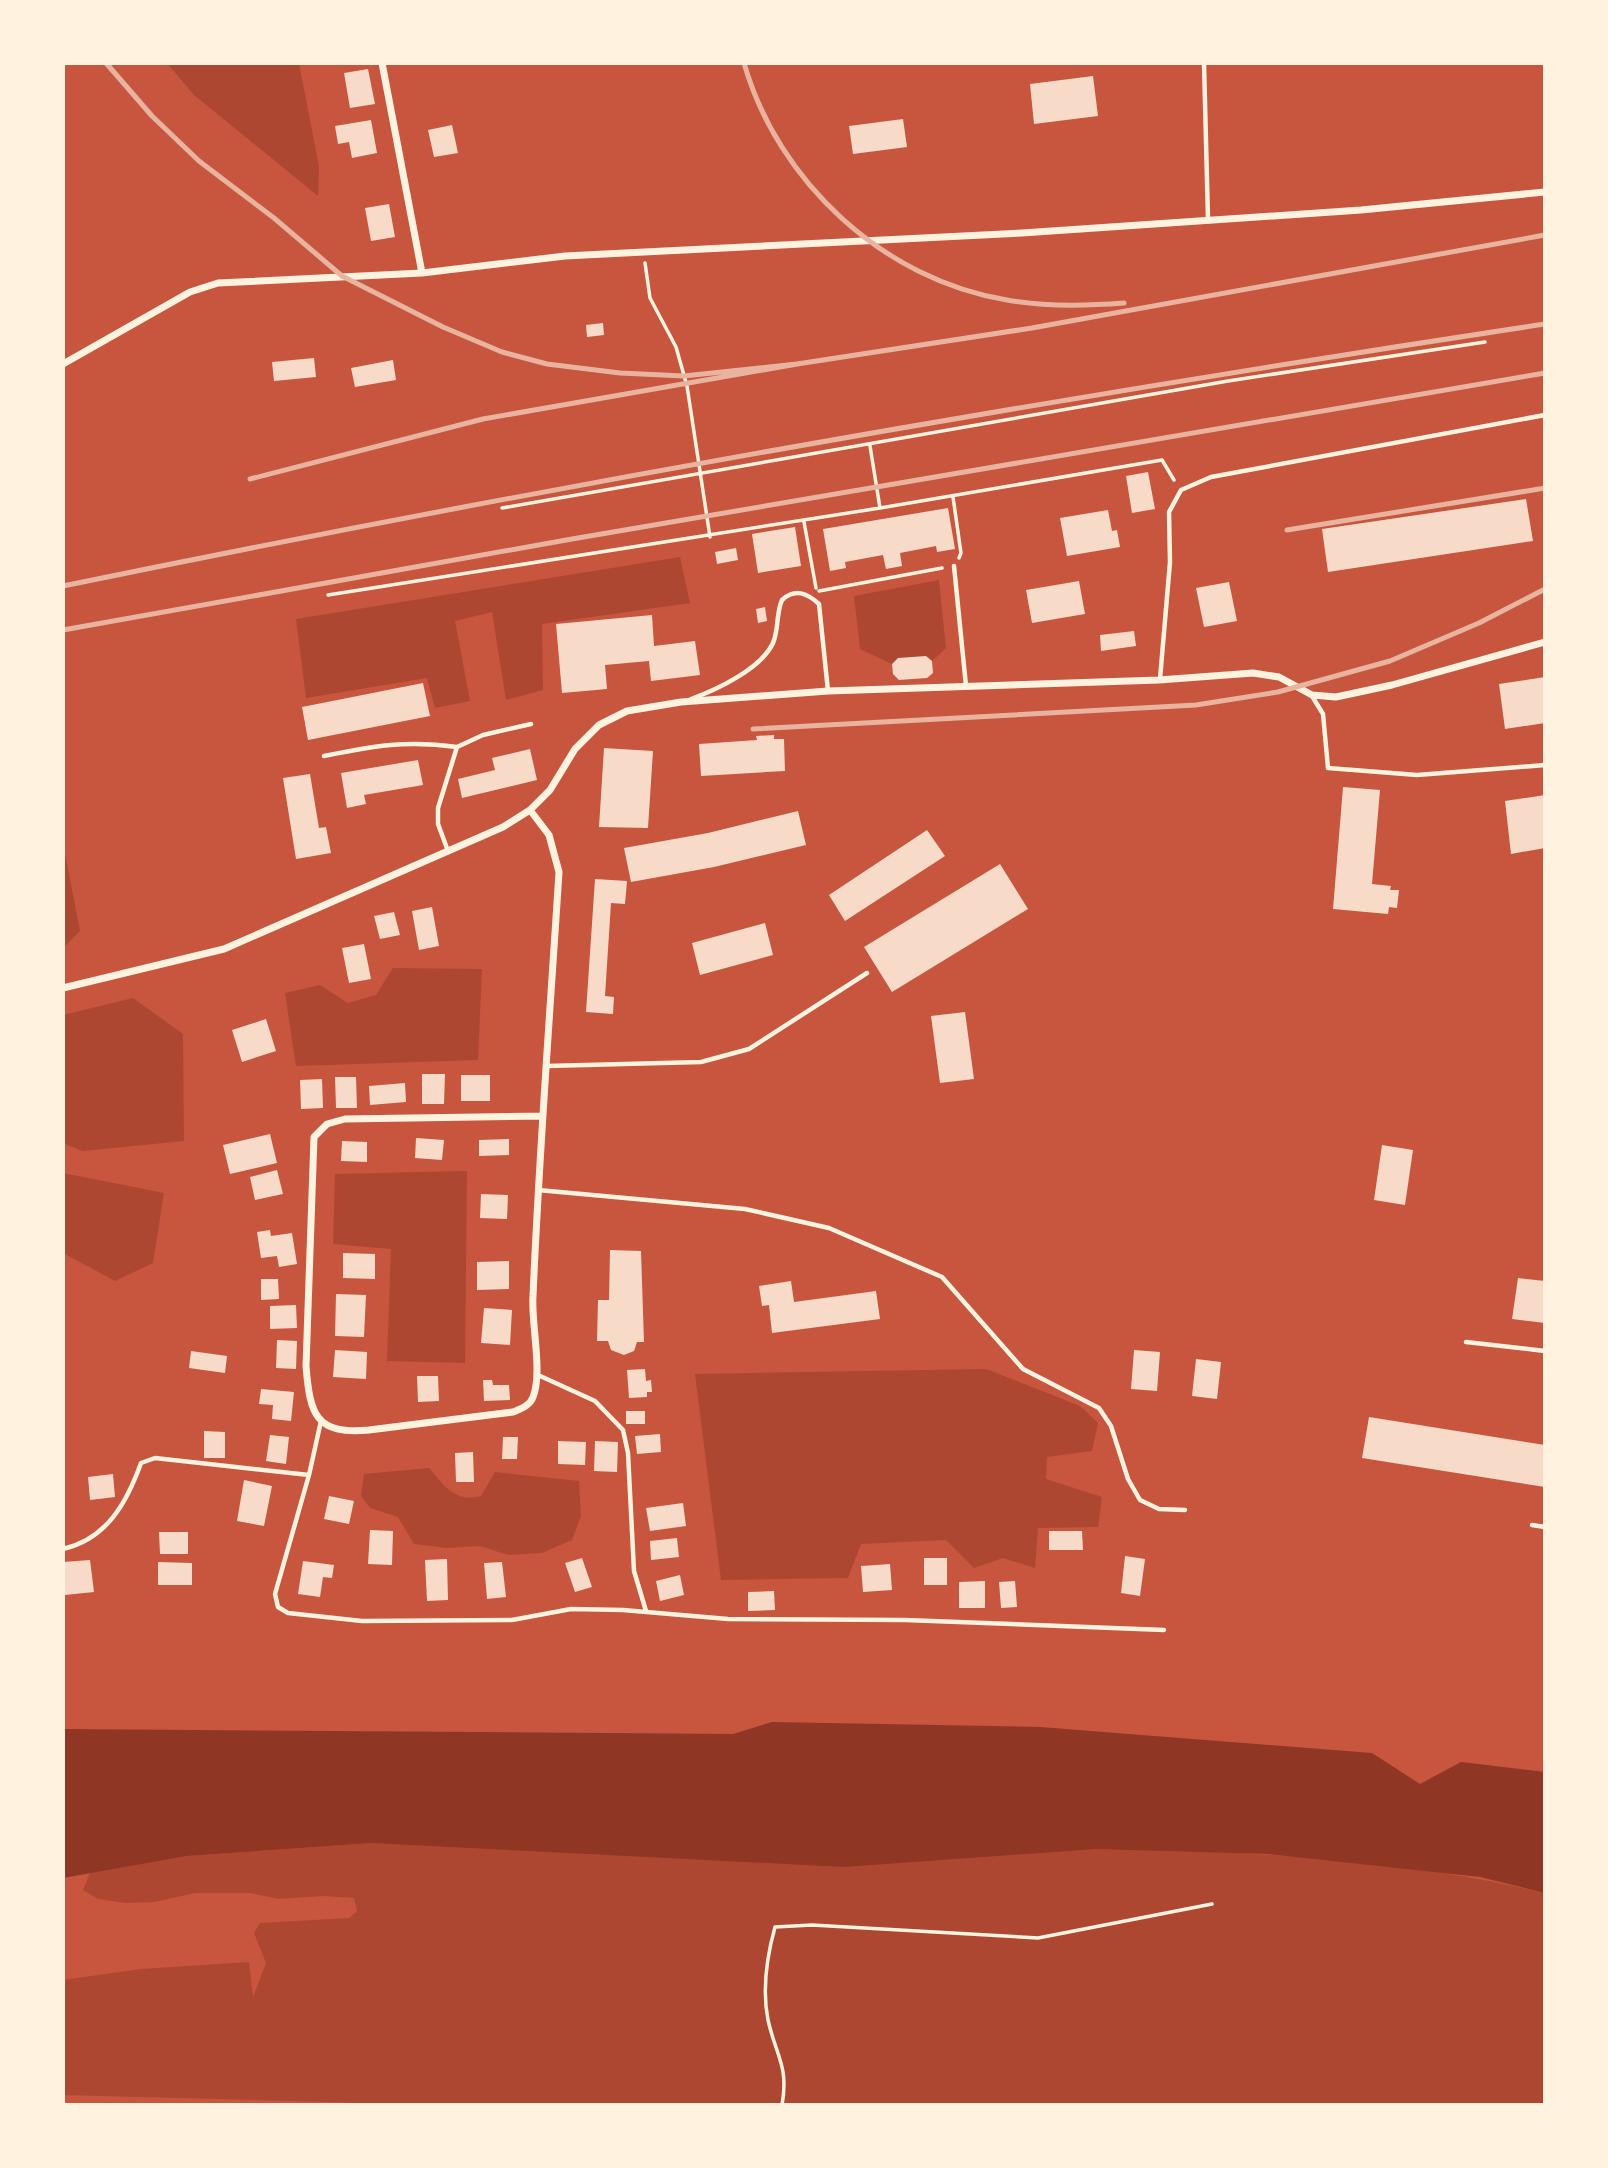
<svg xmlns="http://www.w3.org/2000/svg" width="1608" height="2168" viewBox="0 0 1608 2168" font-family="'Roboto Condensed',sans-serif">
<rect width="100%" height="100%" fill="#c8553d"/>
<path fill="#ae4732" d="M 167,63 L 299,63 L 319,167 L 318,196 L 194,95 Z
M 680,557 L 690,603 L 542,624 L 543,690 L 506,700 L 492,612 L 455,621 L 470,701 L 435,708 L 427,678 L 306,698 L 296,619 Z
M 939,580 L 946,648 L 932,661 L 898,658 L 892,664 L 860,649 L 854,596 Z
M 63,843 L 80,931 L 63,948 Z
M 393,968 L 482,969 L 478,1060 L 296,1066 L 285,993 L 320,985 L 348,1003 L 376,995 Z
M 133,998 L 183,1034 L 184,1141 L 82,1151 L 63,1143 L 63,1015 Z
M 467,1171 L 465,1363 L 387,1361 L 391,1249 L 333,1244 L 335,1174 Z
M 63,1173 L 164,1193 L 153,1263 L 115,1281 L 63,1253 Z
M 986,1369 L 1080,1406 L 1098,1423 L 1092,1451 L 1047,1457 L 1046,1479 L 1102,1497 L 1098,1527 L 1038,1528 L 1035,1568 L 1003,1558 L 974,1568 L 946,1540 L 861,1544 L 848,1578 L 721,1580 L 695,1374 Z
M 429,1468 C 444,1486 456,1503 481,1496 L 495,1472 L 579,1481 L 581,1516 L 572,1540 L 542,1553 L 508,1555 L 480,1546 L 447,1548 L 414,1544 L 398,1517 L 370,1508 L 361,1496 L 364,1474 Z
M 372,1843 C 569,1845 766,1846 963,1848 C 1157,1849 1355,1848 1545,1893 L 1545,2105 L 443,2105 L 63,2095 L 63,1980 L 141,1969 L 249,1962 L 253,1997 L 266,1963 L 254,1933 L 260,1923 L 349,1918 L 357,1911 L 354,1898 L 323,1896 L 279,1899 L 251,1893 L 195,1893 L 154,1902 L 126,1903 L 98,1899 L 83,1890 L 90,1873 L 187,1856 Z"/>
<path fill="#8f3625" d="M 772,1722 L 1040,1727 L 1372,1753 L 1420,1784 L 1461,1762 L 1545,1772 L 1545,1893 L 1480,1877 L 1268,1854 L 1096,1849 L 844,1867 L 372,1843 L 187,1856 L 63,1878 L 63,1729 L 733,1734 Z"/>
<path fill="#f7dbc8" d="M 368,69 L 375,104 L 350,108 L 344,73 Z
M 1093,76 L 1098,116 L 1034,124 L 1030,84 Z
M 903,119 L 907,147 L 853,154 L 849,126 Z
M 371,120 L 377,153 L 352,158 L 349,142 L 338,144 L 335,126 Z
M 452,125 L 458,153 L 434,157 L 428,130 Z
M 389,204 L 395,237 L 371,241 L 365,208 Z
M 603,323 L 604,335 L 587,337 L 586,325 Z
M 314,358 L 316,377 L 274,381 L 272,362 Z
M 393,360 L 396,380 L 355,387 L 351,368 Z
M 1148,472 L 1155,509 L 1132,513 L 1126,476 Z
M 1526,499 L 1533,541 L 1328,572 L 1322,529 Z
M 948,508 L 955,549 L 937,552 L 936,546 L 900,553 L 902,566 L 886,569 L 883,555 L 845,562 L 846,568 L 830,571 L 823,529 Z
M 1108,510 L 1112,531 L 1117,530 L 1120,547 L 1067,556 L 1060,518 Z
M 795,527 L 801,566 L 758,573 L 752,534 Z
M 736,548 L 738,560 L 717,564 L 715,552 Z
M 1079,581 L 1085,614 L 1032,623 L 1026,590 Z
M 1229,582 L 1237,621 L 1204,627 L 1196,588 Z
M 765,607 L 767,621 L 758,623 L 756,609 Z
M 652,615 L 654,646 L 695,641 L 700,675 L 651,681 L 649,661 L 605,665 L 607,689 L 562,693 L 556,624 Z
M 1134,631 L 1136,646 L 1101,651 L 1100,635 Z
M 926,656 L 932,661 L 933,673 L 927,678 L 899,680 L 893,674 L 892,664 L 898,658 Z
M 1545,677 L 1545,723 L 1505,729 L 1499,684 Z
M 423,683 L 430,716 L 308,740 L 302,707 Z
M 774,735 L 774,739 L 784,739 L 785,771 L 701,776 L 699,744 L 757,740 L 756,736 Z
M 604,748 L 653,751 L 648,828 L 599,827 Z
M 530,749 L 537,780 L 462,798 L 458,779 L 495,770 L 492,758 Z
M 418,760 L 423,785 L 364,795 L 366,804 L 347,808 L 341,773 Z
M 310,774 L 319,828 L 326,827 L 331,853 L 296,859 L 283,778 Z
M 1343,787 L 1380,790 L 1372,884 L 1391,886 L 1390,890 L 1399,890 L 1397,908 L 1389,907 L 1388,914 L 1333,909 Z
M 1545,795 L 1545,848 L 1511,854 L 1505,801 Z
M 798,811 L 806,845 L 714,867 L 631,882 L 624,848 L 708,833 Z
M 927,830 L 945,856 L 845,921 L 829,895 Z
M 1000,864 L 1028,909 L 892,992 L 864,947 Z
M 595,879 L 627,881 L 625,904 L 611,903 L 605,996 L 614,997 L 613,1014 L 586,1012 Z
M 432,907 L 439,946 L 419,950 L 412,911 Z
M 394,912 L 400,935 L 380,939 L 374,916 Z
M 765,923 L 773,955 L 700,975 L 692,943 Z
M 364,944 L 371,979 L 349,983 L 342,948 Z
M 965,1012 L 974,1079 L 940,1083 L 931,1016 Z
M 266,1019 L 276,1051 L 242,1062 L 232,1030 Z
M 422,1074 L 445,1074 L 444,1104 L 422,1104 Z
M 461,1075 L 490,1075 L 490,1101 L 461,1101 Z
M 335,1077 L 356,1077 L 357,1108 L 336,1108 Z
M 322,1079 L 323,1108 L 301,1109 L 300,1080 Z
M 405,1083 L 406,1102 L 370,1105 L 369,1086 Z
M 270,1134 L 277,1163 L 230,1174 L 223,1145 Z
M 416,1138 L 444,1140 L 442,1160 L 415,1158 Z
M 509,1139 L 509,1155 L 479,1156 L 479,1140 Z
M 342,1141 L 367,1142 L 367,1162 L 341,1161 Z
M 1382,1145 L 1413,1150 L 1405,1205 L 1374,1200 Z
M 277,1170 L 283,1194 L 255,1200 L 250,1177 Z
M 481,1194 L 508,1195 L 507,1219 L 480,1218 Z
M 270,1230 L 271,1236 L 292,1233 L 297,1264 L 279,1267 L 277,1256 L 261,1258 L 257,1232 Z
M 610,1250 L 641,1251 L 644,1342 L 637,1342 L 634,1351 L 624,1355 L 611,1350 L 608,1341 L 597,1341 L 598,1300 L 609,1300 Z
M 343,1253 L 375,1254 L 375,1279 L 343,1278 Z
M 509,1261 L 509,1289 L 477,1290 L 477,1262 Z
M 1518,1278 L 1545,1281 L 1545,1323 L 1512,1319 Z
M 261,1279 L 278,1279 L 279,1299 L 261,1300 Z
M 791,1281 L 794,1302 L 876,1291 L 880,1319 L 772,1333 L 769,1305 L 762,1306 L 759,1286 Z
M 336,1294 L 366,1295 L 364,1337 L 335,1336 Z
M 296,1305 L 297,1328 L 270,1329 L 270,1306 Z
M 484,1308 L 512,1310 L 510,1345 L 481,1343 Z
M 277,1340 L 297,1341 L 296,1369 L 276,1368 Z
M 335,1350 L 367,1352 L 366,1379 L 333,1377 Z
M 1134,1350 L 1160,1352 L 1157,1391 L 1131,1389 Z
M 191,1351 L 227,1356 L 225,1373 L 189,1368 Z
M 1196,1359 L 1221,1362 L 1217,1399 L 1192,1396 Z
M 645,1369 L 646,1381 L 651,1380 L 652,1392 L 647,1392 L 647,1397 L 629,1398 L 627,1370 Z
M 417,1376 L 438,1376 L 439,1401 L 418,1402 Z
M 483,1380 L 492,1380 L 493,1385 L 509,1385 L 510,1400 L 484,1401 Z
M 261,1389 L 294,1392 L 291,1421 L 272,1419 L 273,1405 L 259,1404 Z
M 626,1411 L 645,1411 L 645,1424 L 626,1424 Z
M 1369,1417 L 1545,1445 L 1545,1487 L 1362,1458 Z
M 204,1431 L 225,1432 L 225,1458 L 204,1458 Z
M 660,1434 L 661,1452 L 637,1454 L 635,1436 Z
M 270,1435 L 289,1437 L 286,1464 L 266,1461 Z
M 503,1437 L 518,1437 L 517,1459 L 502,1459 Z
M 558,1441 L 586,1442 L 585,1465 L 558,1464 Z
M 595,1441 L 618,1442 L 617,1472 L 594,1471 Z
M 473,1452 L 474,1482 L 456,1482 L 455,1453 Z
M 113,1474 L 115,1497 L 90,1500 L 88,1477 Z
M 244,1480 L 272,1486 L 264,1526 L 237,1521 Z
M 329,1496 L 354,1501 L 349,1524 L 324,1519 Z
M 683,1503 L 686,1526 L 650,1531 L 646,1508 Z
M 370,1530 L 393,1531 L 392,1565 L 368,1564 Z
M 1049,1531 L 1082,1531 L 1083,1550 L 1049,1550 Z
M 159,1532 L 188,1532 L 188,1554 L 160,1554 Z
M 677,1538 L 679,1557 L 651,1560 L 650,1541 Z
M 1125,1556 L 1145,1559 L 1140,1596 L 1121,1593 Z
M 582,1558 L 592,1587 L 575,1592 L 565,1563 Z
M 924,1558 L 947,1558 L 947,1585 L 924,1585 Z
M 447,1559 L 448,1600 L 427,1601 L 425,1560 Z
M 90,1560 L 94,1592 L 65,1595 L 63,1562 Z
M 303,1561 L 334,1565 L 332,1578 L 323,1577 L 320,1597 L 298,1594 Z
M 158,1562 L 192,1563 L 192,1585 L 158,1585 Z
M 502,1562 L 506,1597 L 487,1599 L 484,1563 Z
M 890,1564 L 892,1590 L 863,1592 L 861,1566 Z
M 680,1575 L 684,1595 L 660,1601 L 656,1581 Z
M 985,1581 L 985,1608 L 959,1608 L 959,1582 Z
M 1015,1581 L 1017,1607 L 1001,1608 L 999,1582 Z
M 774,1591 L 775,1610 L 748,1611 L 748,1592 Z"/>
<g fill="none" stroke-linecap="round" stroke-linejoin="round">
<path stroke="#fff3e0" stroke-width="3.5" d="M 645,263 L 650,298 L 676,347 L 687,386 L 710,537
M 953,497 L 961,553 L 959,558
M 502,508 L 1228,381 L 1485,342
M 880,508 L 1162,460 L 1174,480
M 804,522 L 816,588
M 819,591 L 942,568
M 328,595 L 880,508 L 870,446
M 782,2105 C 789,2066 776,2056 768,2020 C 762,1990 767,1956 775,1927 L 812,1925 L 1038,1938 L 1212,1904"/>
<path stroke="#fff3e0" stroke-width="4.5" d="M 1204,63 L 1208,220
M 954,566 L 966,686
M 1160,679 L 1170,562 L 1169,512 L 1181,490 L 1211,477 L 1545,415
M 1312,696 L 1323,714 L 1328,768 L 1417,775 L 1545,765
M 691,699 C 716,690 761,669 773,643 C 779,629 776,613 782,600 C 795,588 807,593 819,604 L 828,691
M 324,756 C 375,746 405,740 457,747
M 448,851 L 438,824 L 438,808 L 457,747 L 483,735 L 531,724
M 547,1066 L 701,1062 L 749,1049 L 867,973
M 538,1190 L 745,1209 L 829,1228 L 942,1277 L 1023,1369 L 1099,1408 L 1111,1426 L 1128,1479 L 1140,1500 L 1159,1509 L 1185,1510
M 1466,1342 L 1545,1351
M 538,1375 L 595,1401 L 623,1430 L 628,1453 L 634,1571 L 646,1611
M 321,1421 L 309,1475 L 275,1594 L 278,1607 L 288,1613 L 362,1621 L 512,1620 L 571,1609 L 623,1610 L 728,1619 L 905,1620 L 1164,1630
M 1532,1525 L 1545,1527
M 63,1549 C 107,1539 127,1502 141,1463 L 155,1458 L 309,1475"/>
<path stroke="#fff3e0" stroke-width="7" d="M 382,63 L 422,273
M 63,364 L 190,292 L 218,283 L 422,273 L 565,256 L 1022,233 L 1361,210 L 1545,192
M 530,810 L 549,835 L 559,872 C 550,1013 539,1155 533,1296 C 531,1324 543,1372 533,1397 C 530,1406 520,1409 513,1412 L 369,1430 C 315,1435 310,1414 306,1366 L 314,1137 L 327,1124 L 345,1119 L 542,1116
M 63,988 L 224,949 L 503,827 L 530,810 L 550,790 L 575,749 L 599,725 L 627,711 L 681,702 L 828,691 L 1159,680 L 1253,673 L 1279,677 L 1312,695 L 1336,697 L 1392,685 L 1545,642"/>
<path stroke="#e9b49f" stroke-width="5" d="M 106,63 L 152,116 L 199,161 L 274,218 L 342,276 L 443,327 L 502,352 L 547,364 L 620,373 L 684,376 L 797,364 L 483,419 L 250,479
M 744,63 C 778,182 884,280 1007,300 C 1045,307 1085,306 1124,303
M 797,364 L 1032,328 L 1545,235
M 1287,530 L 1545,488
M 63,586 C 554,485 1049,399 1545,324
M 63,630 L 572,539 L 1545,373
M 753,729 L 1196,705 L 1278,692 L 1390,661 L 1479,623 L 1545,589"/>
</g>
<rect width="1608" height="2168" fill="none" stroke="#fff3e0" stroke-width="130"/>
</svg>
